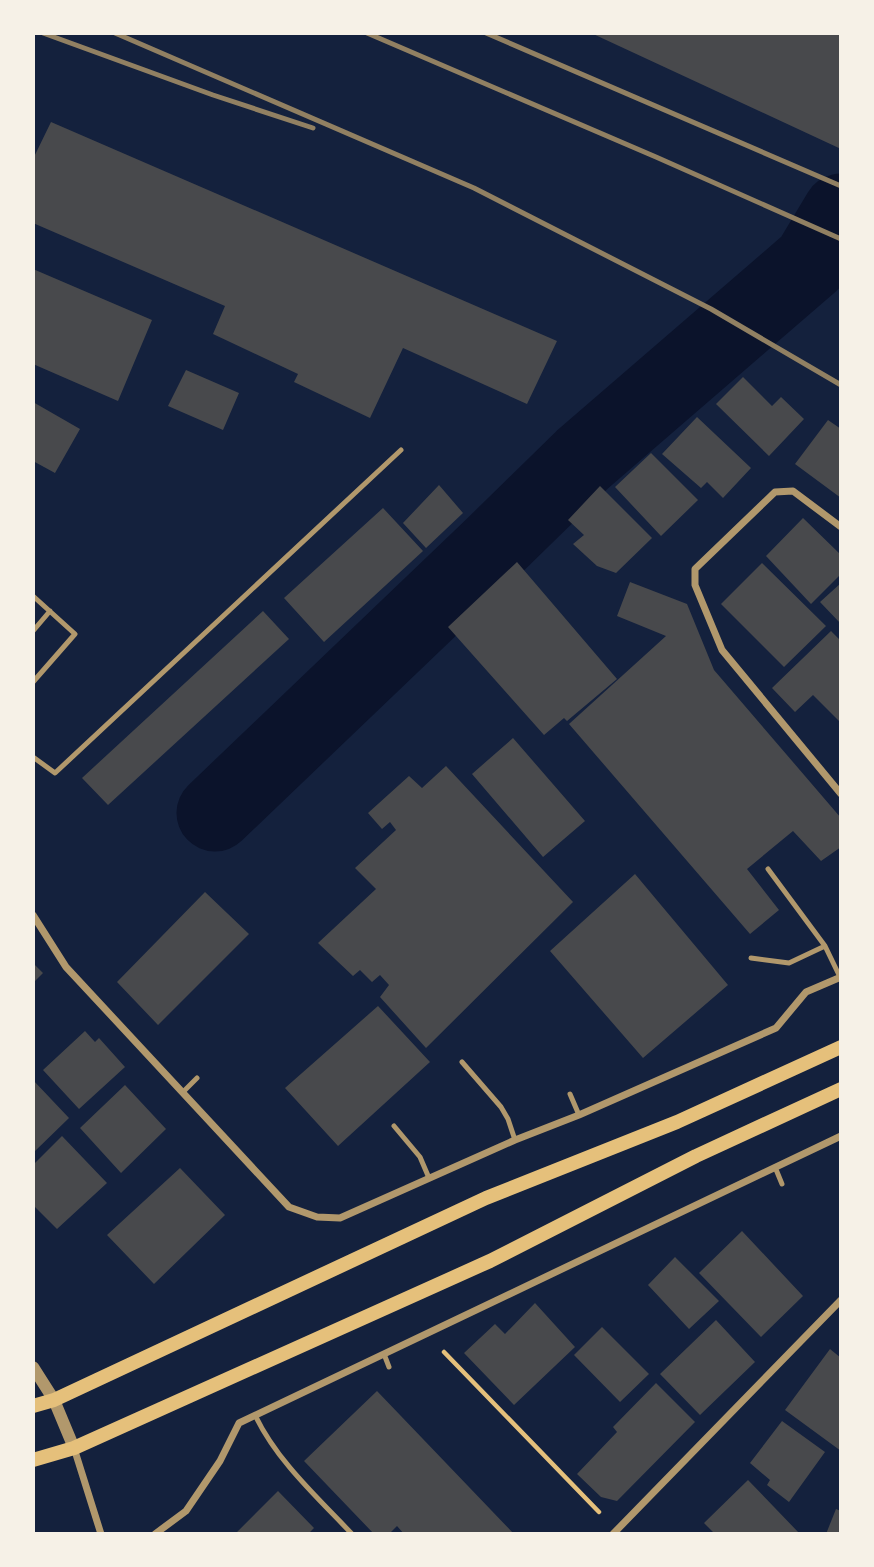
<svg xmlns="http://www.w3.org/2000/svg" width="874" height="1567" viewBox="0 0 874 1567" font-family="Manrope,sans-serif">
<rect width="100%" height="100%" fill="#14213d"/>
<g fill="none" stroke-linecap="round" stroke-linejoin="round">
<path stroke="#0b132b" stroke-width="77" d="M 215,813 L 494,546 L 583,459 L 811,262 L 841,212"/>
</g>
<path fill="#48494c" d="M 591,33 L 841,33 L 841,149 Z
M 51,122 L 557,341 L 527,404 L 403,348 L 370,418 L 294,382 L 298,374 L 213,334 L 225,306 L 33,223 L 33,159 Z
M 33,269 L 152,320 L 118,401 L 33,364 Z
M 186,370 L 239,393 L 223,430 L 168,406 Z
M 743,377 L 772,406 L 781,397 L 804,419 L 769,456 L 716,404 Z
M 33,402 L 80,429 L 55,473 L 33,461 Z
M 697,417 L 751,468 L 723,498 L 707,482 L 701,488 L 662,454 Z
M 828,420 L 841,429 L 841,498 L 795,464 Z
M 651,453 L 698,500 L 661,536 L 615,487 Z
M 439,485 L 463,513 L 426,548 L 403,523 Z
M 600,486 L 652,538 L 616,573 L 597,566 L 573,544 L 584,535 L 568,520 Z
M 383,508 L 423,551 L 324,642 L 284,598 Z
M 803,518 L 841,555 L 841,574 L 811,604 L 766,556 Z
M 517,562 L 617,679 L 567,721 L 564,718 L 544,735 L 448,627 Z
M 762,563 L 826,626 L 784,667 L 721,604 Z
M 630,582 L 687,604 L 714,670 L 841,818 L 841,847 L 821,861 L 793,831 L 747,869 L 779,910 L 750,934 L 569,724 L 666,636 L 617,616 Z
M 841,583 L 841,624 L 820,602 Z
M 263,611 L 289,639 L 108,805 L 82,778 Z
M 831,631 L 841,641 L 841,723 L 813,695 L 795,712 L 772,688 Z
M 513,738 L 585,821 L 543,857 L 472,774 Z
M 446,766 L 573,902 L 426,1048 L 380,997 L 389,985 L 380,975 L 372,982 L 360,970 L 353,976 L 318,943 L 376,889 L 355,868 L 396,830 L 390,822 L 382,829 L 368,813 L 409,776 L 422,788 Z
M 635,874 L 728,985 L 643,1058 L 550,951 Z
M 205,892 L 249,934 L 158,1025 L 117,982 Z
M 33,963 L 43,973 L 33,983 Z
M 378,1006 L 430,1062 L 338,1146 L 285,1088 Z
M 85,1031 L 95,1042 L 99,1038 L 125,1067 L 79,1109 L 43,1070 Z
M 33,1080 L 69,1118 L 33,1153 Z
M 125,1085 L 166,1129 L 121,1173 L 80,1128 Z
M 62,1136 L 107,1183 L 57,1229 L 33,1205 L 33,1165 Z
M 180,1168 L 225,1215 L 154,1284 L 107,1235 Z
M 742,1231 L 803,1296 L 761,1337 L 699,1273 Z
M 675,1257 L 719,1301 L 689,1329 L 648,1285 Z
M 535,1303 L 575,1347 L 514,1405 L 464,1353 L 495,1324 L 505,1334 Z
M 716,1320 L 755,1362 L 700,1415 L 660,1374 Z
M 602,1327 L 649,1374 L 620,1402 L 574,1355 Z
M 830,1349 L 841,1358 L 841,1451 L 785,1410 Z
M 656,1383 L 695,1422 L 617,1501 L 601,1497 L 577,1474 L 617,1432 L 613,1427 Z
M 377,1391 L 514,1534 L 404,1534 L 397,1526 L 389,1534 L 374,1534 L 304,1461 Z
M 782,1421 L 825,1452 L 789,1502 L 767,1485 L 770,1480 L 750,1463 Z
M 748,1480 L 800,1534 L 715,1534 L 704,1523 Z
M 278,1491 L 314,1528 L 308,1534 L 235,1534 Z
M 836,1509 L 841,1511 L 841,1534 L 826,1534 Z"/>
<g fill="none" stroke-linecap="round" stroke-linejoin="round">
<path stroke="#e5c07b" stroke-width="4.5" d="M 444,1352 L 599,1512"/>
<path stroke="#b1986c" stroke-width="5" d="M 33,596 L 75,634 L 33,682
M 33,631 L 50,611
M 33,757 L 55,773 L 401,450
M 768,869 L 825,946 L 840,977
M 751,958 L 789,963 L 825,946
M 462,1062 L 501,1107 L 508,1119 L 515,1140
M 183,1092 L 197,1078
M 570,1094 L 579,1115
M 394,1126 L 420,1157 L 429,1178
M 775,1167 L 782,1184
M 384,1354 L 389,1367
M 255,1415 C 277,1461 317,1497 352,1534"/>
<path stroke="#b1986c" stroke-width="7" d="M 841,527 L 793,491 L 775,492 L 695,569 L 695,585 L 722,650 L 841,794
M 33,915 L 66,967 L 289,1207 L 317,1217 L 340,1218 L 515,1140 L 579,1115 L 776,1028 L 806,992 L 841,977
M 74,1448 L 101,1534
M 155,1534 L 186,1511 L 220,1461 L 239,1423 L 841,1136
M 613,1534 L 841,1300"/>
<path stroke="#b1986c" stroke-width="12" d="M 33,1367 L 54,1400 L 74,1448"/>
<path stroke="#e5c07b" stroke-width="14" d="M 33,1406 L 54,1400 L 486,1198 L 677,1122 L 841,1047
M 33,1460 L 74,1448 L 490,1261 L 696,1156 L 841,1089"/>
<path stroke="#918062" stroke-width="5" d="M 43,33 L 213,95 L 313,128
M 115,33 L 474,188 L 711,309 L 841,385
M 367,33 L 656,157 L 841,239
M 486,33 L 841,186"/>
</g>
<rect width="874" height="1567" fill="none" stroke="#f6f1e7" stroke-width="70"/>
</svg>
